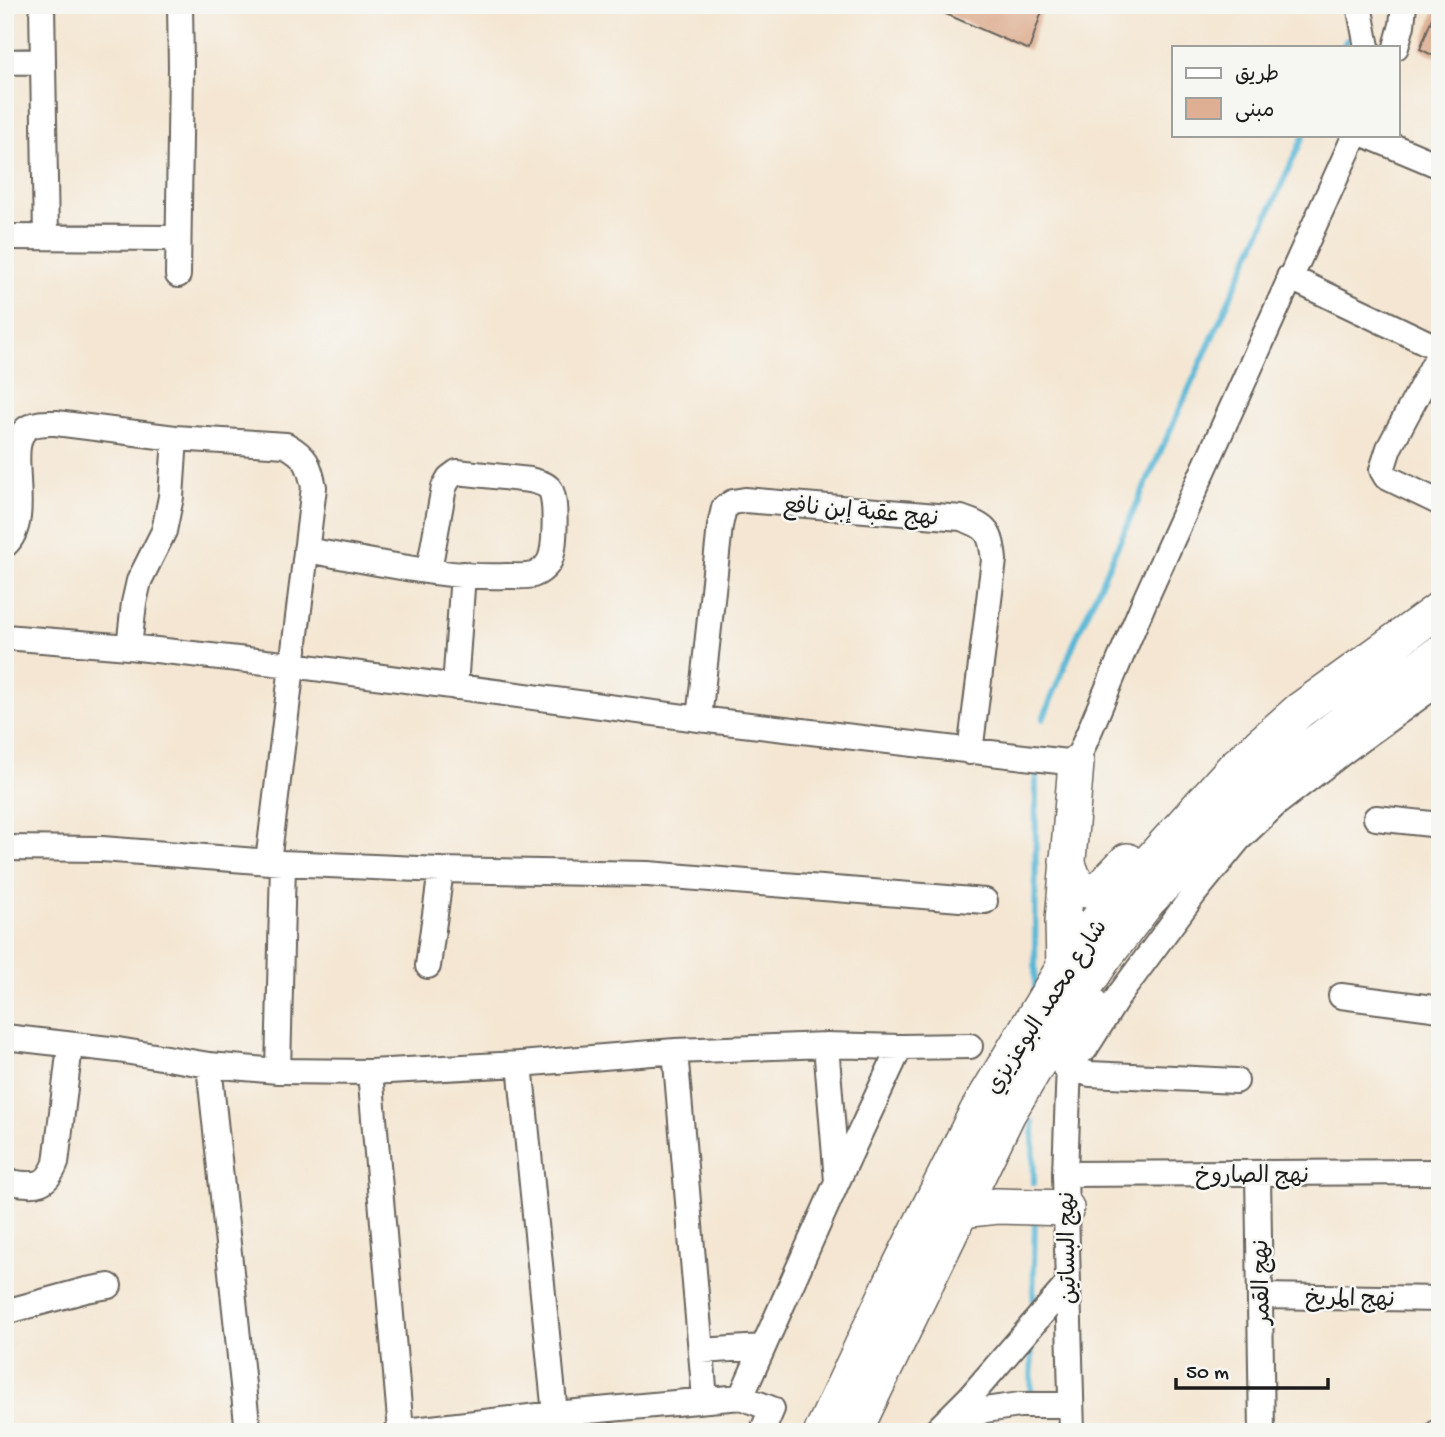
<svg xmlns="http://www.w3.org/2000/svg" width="1445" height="1437" viewBox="0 0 1445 1437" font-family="'Gochi Hand','Playpen Sans Arabic',sans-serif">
<rect width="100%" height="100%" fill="#f6f6f2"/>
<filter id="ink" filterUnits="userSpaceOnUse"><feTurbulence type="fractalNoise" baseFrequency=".0143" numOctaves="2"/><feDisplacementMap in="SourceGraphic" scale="14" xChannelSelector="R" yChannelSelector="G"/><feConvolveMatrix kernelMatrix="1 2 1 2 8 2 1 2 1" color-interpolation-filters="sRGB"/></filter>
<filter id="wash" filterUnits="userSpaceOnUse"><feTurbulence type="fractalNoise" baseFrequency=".00686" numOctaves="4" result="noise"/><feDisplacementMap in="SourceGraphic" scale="28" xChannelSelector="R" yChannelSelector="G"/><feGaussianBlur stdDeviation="1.57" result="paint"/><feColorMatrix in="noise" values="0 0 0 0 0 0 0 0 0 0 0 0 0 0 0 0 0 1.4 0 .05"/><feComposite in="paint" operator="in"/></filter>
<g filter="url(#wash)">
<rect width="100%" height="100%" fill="#f4e6d2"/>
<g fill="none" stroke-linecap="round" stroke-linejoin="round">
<path stroke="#58b7d6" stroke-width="6" d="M 1343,47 L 1347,40
M 1043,719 L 1077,636 L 1304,135
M 1035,988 L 1036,766
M 1033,1122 L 1034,1183
M 1033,1312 L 1035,1219
M 1031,1399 L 1032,1337"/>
</g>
<g id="blocks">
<path fill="#deaf92" d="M 925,5 L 1044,5 L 1029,50 Z
M 1437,5 L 1440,5 L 1440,59 L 1420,49 Z"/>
</g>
</g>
<g filter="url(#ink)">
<use href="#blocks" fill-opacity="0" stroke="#68635c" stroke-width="2"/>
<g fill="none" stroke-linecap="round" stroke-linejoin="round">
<g stroke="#68635c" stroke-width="28">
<path id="minor" d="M 42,5 L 46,237
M 1359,5 L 1367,47
M 1396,47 L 1402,25 L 1404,5
M 5,62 L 43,61
M 1366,135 L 1440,166
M 5,237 L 177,238
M 178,275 L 181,67 L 180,5
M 1289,277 L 1440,349
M 1440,352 L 1389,448 L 1382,470 L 1386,477 L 1440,503
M 5,545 C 36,518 1,442 29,427 C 38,422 46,423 56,423 L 175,438 L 286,445 C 307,457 309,464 314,487 L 268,862
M 306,550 C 367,560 445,579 507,576 C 515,576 525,577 533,575 C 541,572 549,565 551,557 C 555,545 557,498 550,489 C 545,483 537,482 530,480 L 457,472 L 449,478 L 444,487 L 429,570
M 5,637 L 129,647 L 292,665 L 699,719 L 1076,763 L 1145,600 L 1355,135
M 129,647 L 134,603 L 139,581 L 164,531 L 171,497 L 175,438
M 455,687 L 463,574
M 699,719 L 720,526 L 724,508 L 733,502 L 745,500 L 961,518 C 988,527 991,532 994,560 L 970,752
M 1376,818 L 1440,825
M 5,848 L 102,849 L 283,863 L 441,870 L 648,874 L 985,901
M 428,966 L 441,870
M 1341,996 L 1440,1009
M 5,1037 L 118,1050 L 209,1065 L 278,1071 L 370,1072 L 520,1064 L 675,1051 L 826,1045 L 900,1047 L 970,1046
M 826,1045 L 837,1181
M 1085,1049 L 1120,994 L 1194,894 L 1239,839 L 1276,804 L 1346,750 L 1440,682
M 675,1051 L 705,1399
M 520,1064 L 555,1414
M 1069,1064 L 1065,1174 L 1072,1432
M 209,1065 L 248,1432
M 1073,1069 L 1090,1074 L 1236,1081
M 278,1071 L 283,863
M 370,1072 L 401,1431
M 1065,1174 L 1440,1172
M 1258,1174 L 1262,1432
M 5,1182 C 32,1184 45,1191 56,1163 L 70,1046
M 1260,1296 L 1440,1299
M 5,1312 L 86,1290 L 109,1286
M 701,1351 L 762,1347
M 741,1397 L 837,1182 L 900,1047
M 947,1425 L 985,1410 L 1020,1405 L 1071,1405
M 938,1429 L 969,1398 L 1066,1286
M 396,1432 L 555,1414 L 741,1397 L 772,1409 L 762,1432
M 1438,1432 L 1440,1432"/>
</g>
<g stroke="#68635c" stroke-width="38">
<path id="highway" d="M 1067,861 C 1073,878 1077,896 1100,889 L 1127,861
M 1064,967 L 1063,921 L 1076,763
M 1069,1064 L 1090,1005
M 961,1210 L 997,1206 L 1066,1208
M 822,1432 L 892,1282 L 977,1112 L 1064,967 L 1101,916 L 1234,768 L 1300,710 L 1440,609
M 854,1432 L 1008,1113 L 1070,1009 L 1103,959 L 1147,902 L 1255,789 L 1375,698 L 1440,653"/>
</g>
<use href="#minor" stroke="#fff" stroke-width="24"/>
<use href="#highway" stroke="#fff" stroke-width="35"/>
</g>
</g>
<g text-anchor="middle" stroke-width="5" stroke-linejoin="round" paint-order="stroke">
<g font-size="23" fill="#1c1c1c" stroke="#f6f6f2">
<text transform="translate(861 510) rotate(5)" y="8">نهج عقبة إبن نافع</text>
<text transform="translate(1045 1006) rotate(-57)" y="8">شارع محمد البوعزيزي</text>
<text x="1252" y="1182">نهج الصاروخ</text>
<text transform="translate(1066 1248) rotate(-91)" y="8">نهج البساتين</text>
<text transform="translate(1260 1282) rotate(-91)" y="8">نهج القمر</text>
<text transform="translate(1350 1297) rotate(1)" y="8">نهج المريخ</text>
</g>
</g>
<rect width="1445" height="1437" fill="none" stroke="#f6f6f2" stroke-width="28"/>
<rect x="1172" y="46" width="228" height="91" fill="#f6f6f2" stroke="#9f9f9c" stroke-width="2"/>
<rect x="1186" y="68" width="35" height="10" fill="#ffffff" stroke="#9f9f9c" stroke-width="2"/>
<text x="1235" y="80" font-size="21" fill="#1c1c1c">طريق</text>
<rect x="1186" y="98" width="35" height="21" fill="#deaf92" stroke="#9f9f9c" stroke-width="2"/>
<text x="1235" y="116" font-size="21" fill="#1c1c1c">مبنى</text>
<path d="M1176 1378v10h152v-10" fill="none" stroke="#1c1c1c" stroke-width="3.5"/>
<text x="1186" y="1378" font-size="21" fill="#1c1c1c" stroke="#f6f6f2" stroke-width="5" paint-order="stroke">50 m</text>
</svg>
